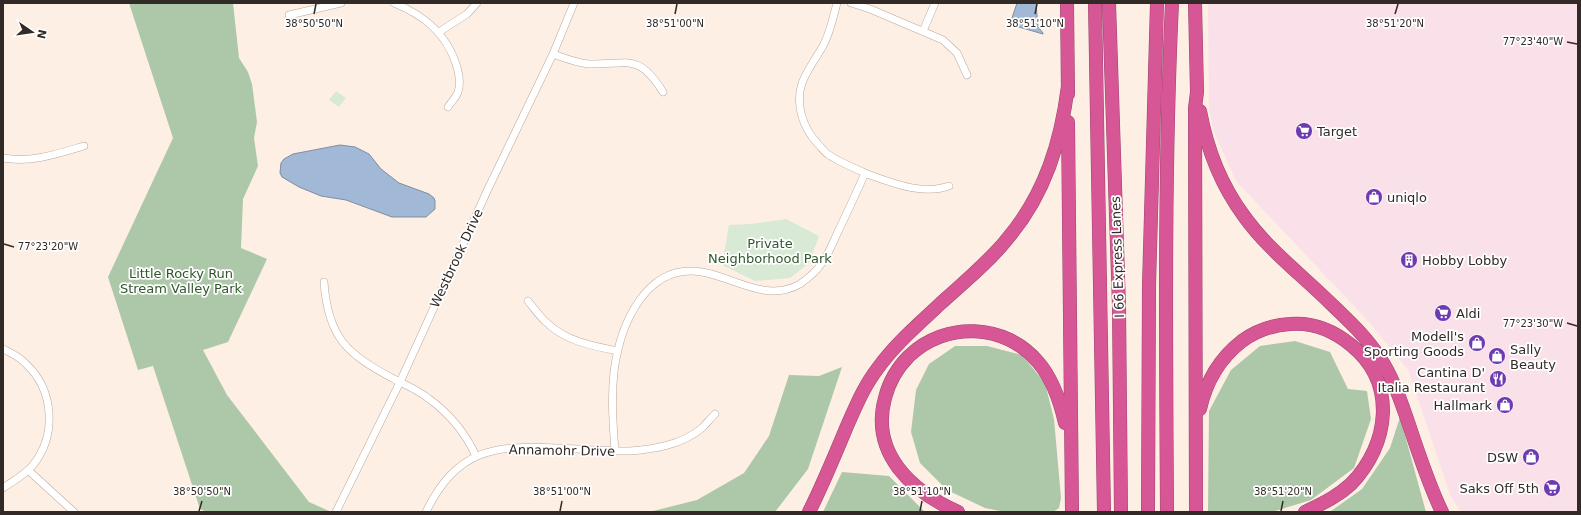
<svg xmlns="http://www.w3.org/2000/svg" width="1581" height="515" viewBox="0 0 1581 515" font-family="'DejaVu Sans',sans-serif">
<rect width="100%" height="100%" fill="#feefe4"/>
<path fill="#fae0e8" d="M 1208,3 L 1578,3 L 1578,512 L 1461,512 L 1451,497 L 1408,370 L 1369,322 L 1236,181 L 1213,130 L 1209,107 Z"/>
<path fill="#d8e9d5" d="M 336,91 L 346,98 L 339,107 L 329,100 Z
M 786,219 L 819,236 L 809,263 L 790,278 L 755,281 L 722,265 L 729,225 L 751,224 Z"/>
<path fill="#adc7a9" d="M 129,3 L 233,3 L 239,58 L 248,72 L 252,84 L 257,122 L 254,138 L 258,166 L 243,199 L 241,248 L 267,259 L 228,342 L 203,350 L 227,395 L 309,502 L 329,511 L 328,512 L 207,512 L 200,509 L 153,366 L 138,370 L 108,277 L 173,138 Z
M 1295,341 L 1330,352 L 1348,389 L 1367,391 L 1371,419 L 1354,468 L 1311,500 L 1272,512 L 1208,512 L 1209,411 L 1231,370 L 1260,346 Z
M 955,346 L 987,346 L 1022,355 L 1045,383 L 1054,419 L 1061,498 L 1059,508 L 1053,512 L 1005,512 L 985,508 L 947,490 L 920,463 L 911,432 L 916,390 L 929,364 Z
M 842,367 L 808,469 L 775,512 L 649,512 L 697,500 L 744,473 L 769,436 L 789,375 L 819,376 Z
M 1400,417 L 1426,512 L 1331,512 L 1331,511 L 1362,489 L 1390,448 Z
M 842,472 L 889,476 L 925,512 L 823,512 Z"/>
<path fill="#a1b8d6" stroke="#7f8da1" d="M 1017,3 L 1036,3 L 1038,27 L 1043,33 L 1043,34 L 1012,25 L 1014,22 L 1012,18 Z
M 340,145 L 355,147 L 369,154 L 381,169 L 399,183 L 429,194 L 434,198 L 435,201 L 435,209 L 426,217 L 392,217 L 346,200 L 321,196 L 299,187 L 282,177 L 280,173 L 281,163 L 284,159 L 293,154 Z"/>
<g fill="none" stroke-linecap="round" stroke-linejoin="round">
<g stroke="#baa89c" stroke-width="8">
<path id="street" d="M 394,3 C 424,15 446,33 456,64 C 459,73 461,83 458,92 C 456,98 451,102 448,107
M 837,3 C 833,18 830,33 823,46 C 816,58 807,70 802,83 C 795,105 803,128 818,144 C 822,148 825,153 829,155 C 841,163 856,169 870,175 C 895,184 923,195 949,186
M 851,3 L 870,9 L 943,40 L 957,53 L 967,75
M 289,15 L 341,3
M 923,31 L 935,3
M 439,32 L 467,14 L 477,3
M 553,54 C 564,58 576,63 589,64 C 628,65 638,52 663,92
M 3,158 C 31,163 57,154 84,146
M 324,282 C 328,338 347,354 394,379 C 406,385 418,390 428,398 C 450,414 465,432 476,456
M 528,301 C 534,308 539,316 546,322 C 565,341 592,346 618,351
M 3,349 C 11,353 20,357 26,364 C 54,390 57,435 33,465 C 25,475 13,481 3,488
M 615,451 C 613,425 611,398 614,372 C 620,324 647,259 707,273 C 738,280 768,302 800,284 C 807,279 817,271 822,263 C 828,255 832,245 836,236 C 846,215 856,194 865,173
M 28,470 L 74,512
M 336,512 L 400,382 L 488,189 L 553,54 L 574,3
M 426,512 C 456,449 494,445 557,448 C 581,449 605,451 630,451 C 654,449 682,445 702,428 C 706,424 710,419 715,414"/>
</g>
<g stroke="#9d476e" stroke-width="14">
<path id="highway" d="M 1067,3 L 1068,94
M 1095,3 L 1104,512
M 1109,3 L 1119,306 L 1121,512
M 1195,3 L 1197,92 L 1195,108 L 1196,512
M 1200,111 C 1207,149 1221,185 1244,216 C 1266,247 1298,272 1325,298 C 1345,317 1365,335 1380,358 C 1392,376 1399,396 1406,416 C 1417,448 1427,481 1442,512
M 1068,122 L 1072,512
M 1200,409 C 1206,382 1220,358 1242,341 C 1256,331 1273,325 1290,324 C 1313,322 1334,331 1351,345 C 1397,382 1390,444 1351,484 C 1337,497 1321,504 1305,512
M 809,512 C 823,484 835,455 847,426 C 856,406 864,386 878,368 C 896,343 919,324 941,303 C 964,282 989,262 1008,238 C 1045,194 1061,142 1068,86
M 958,512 C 911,491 870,453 885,398 C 889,382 897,368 909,356 C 946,321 1005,323 1038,362 C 1053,379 1060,401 1065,423
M 1148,512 L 1149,285 L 1157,3
M 1167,512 C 1166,342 1164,173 1172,3"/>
</g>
<use href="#street" stroke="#fff" stroke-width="7"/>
<use href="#highway" stroke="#d75695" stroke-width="13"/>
</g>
<path fill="none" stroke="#312a26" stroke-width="1.5" d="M 314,14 L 316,4M 675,14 L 677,4M 1035,14 L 1037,4M 1395,14 L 1398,4M 1567,42 L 1577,44M 4,244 L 14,247M 1567,323 L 1577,326M 199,511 L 202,501M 560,511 L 562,501M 920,511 L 922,501M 1281,511 L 1283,501"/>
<defs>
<g id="supermarket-disc" transform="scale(0.9)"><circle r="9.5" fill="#6d3ab1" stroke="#fff"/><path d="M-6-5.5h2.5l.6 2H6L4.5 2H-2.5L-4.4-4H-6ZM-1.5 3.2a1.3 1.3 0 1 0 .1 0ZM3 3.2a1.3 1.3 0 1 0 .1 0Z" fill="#fff"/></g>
<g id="shop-disc" transform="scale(0.9)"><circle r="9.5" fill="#6d3ab1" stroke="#fff"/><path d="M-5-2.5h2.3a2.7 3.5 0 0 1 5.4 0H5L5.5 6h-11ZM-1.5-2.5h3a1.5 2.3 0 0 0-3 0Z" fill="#fff"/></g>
<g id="building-disc" transform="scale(0.9)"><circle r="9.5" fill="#6d3ab1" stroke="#fff"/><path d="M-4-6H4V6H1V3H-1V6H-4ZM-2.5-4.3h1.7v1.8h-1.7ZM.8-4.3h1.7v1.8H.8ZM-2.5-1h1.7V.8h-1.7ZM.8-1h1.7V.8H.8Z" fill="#fff"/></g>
<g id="restaurant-disc" transform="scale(0.9)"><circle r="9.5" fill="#6d3ab1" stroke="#fff"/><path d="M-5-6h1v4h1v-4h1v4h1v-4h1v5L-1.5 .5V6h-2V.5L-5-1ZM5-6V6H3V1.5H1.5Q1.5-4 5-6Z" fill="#fff"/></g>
</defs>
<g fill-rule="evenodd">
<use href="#supermarket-disc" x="1304" y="131"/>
<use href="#shop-disc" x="1374" y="197"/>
<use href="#building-disc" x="1409" y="260"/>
<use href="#supermarket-disc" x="1443" y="313"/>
<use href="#shop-disc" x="1477" y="343"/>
<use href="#shop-disc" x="1497" y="356"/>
<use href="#restaurant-disc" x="1498" y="379"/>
<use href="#shop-disc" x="1505" y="405"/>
<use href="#shop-disc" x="1531" y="457"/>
<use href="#supermarket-disc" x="1552" y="488"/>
</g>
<g text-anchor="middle" stroke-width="3.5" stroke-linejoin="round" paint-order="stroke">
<g font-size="13" fill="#312a26" stroke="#fff" text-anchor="start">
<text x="1317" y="136">Target</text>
<text x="1387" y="202">uniqlo</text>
<text x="1422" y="265">Hobby Lobby</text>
<text x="1456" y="318">Aldi</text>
<text x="1464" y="341" text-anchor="end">Modell's<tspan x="1464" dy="15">Sporting Goods</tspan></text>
<text x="1510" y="354">Sally<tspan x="1510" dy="15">Beauty</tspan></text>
<text x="1485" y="377" text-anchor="end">Cantina D'<tspan x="1485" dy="15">Italia Restaurant</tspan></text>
<text x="1492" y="410" text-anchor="end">Hallmark</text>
<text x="1518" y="462" text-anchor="end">DSW</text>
<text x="1539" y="493" text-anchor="end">Saks Off 5th</text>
</g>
<g font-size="13" fill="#30562c" stroke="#fff">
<text x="770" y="248">Private<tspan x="770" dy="15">Neighborhood Park</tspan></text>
<text x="181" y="278">Little Rocky Run<tspan x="181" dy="15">Stream Valley Park</tspan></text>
</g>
<g font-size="13" fill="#312a26" stroke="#fff">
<text transform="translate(1117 257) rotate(-92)" y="5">I 66 Express Lanes</text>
<text transform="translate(456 258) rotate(-65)" y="5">Westbrook Drive</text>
<text transform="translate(562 450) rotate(1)" y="5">Annamohr Drive</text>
</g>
</g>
<g font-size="10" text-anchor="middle" fill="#312a26" stroke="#fff" stroke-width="3.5" stroke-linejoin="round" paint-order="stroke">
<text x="314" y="27">38°50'50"N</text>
<text x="675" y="27">38°51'00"N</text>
<text x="1035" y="27">38°51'10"N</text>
<text x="1395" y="27">38°51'20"N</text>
<text x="1533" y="45">77°23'40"W</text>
<text x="48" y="250">77°23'20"W</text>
<text x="1533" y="327">77°23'30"W</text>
<text x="202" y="495">38°50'50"N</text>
<text x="562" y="495">38°51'00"N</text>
<text x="922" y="495">38°51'10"N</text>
<text x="1283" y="495">38°51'20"N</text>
</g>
<rect width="1581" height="515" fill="none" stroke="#312a26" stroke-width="8"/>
<g transform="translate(32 32) rotate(103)" stroke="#ffffff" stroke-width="3" paint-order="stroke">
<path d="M0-3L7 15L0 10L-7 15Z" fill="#312a26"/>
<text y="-6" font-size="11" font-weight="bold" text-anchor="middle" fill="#312a26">N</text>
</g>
</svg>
